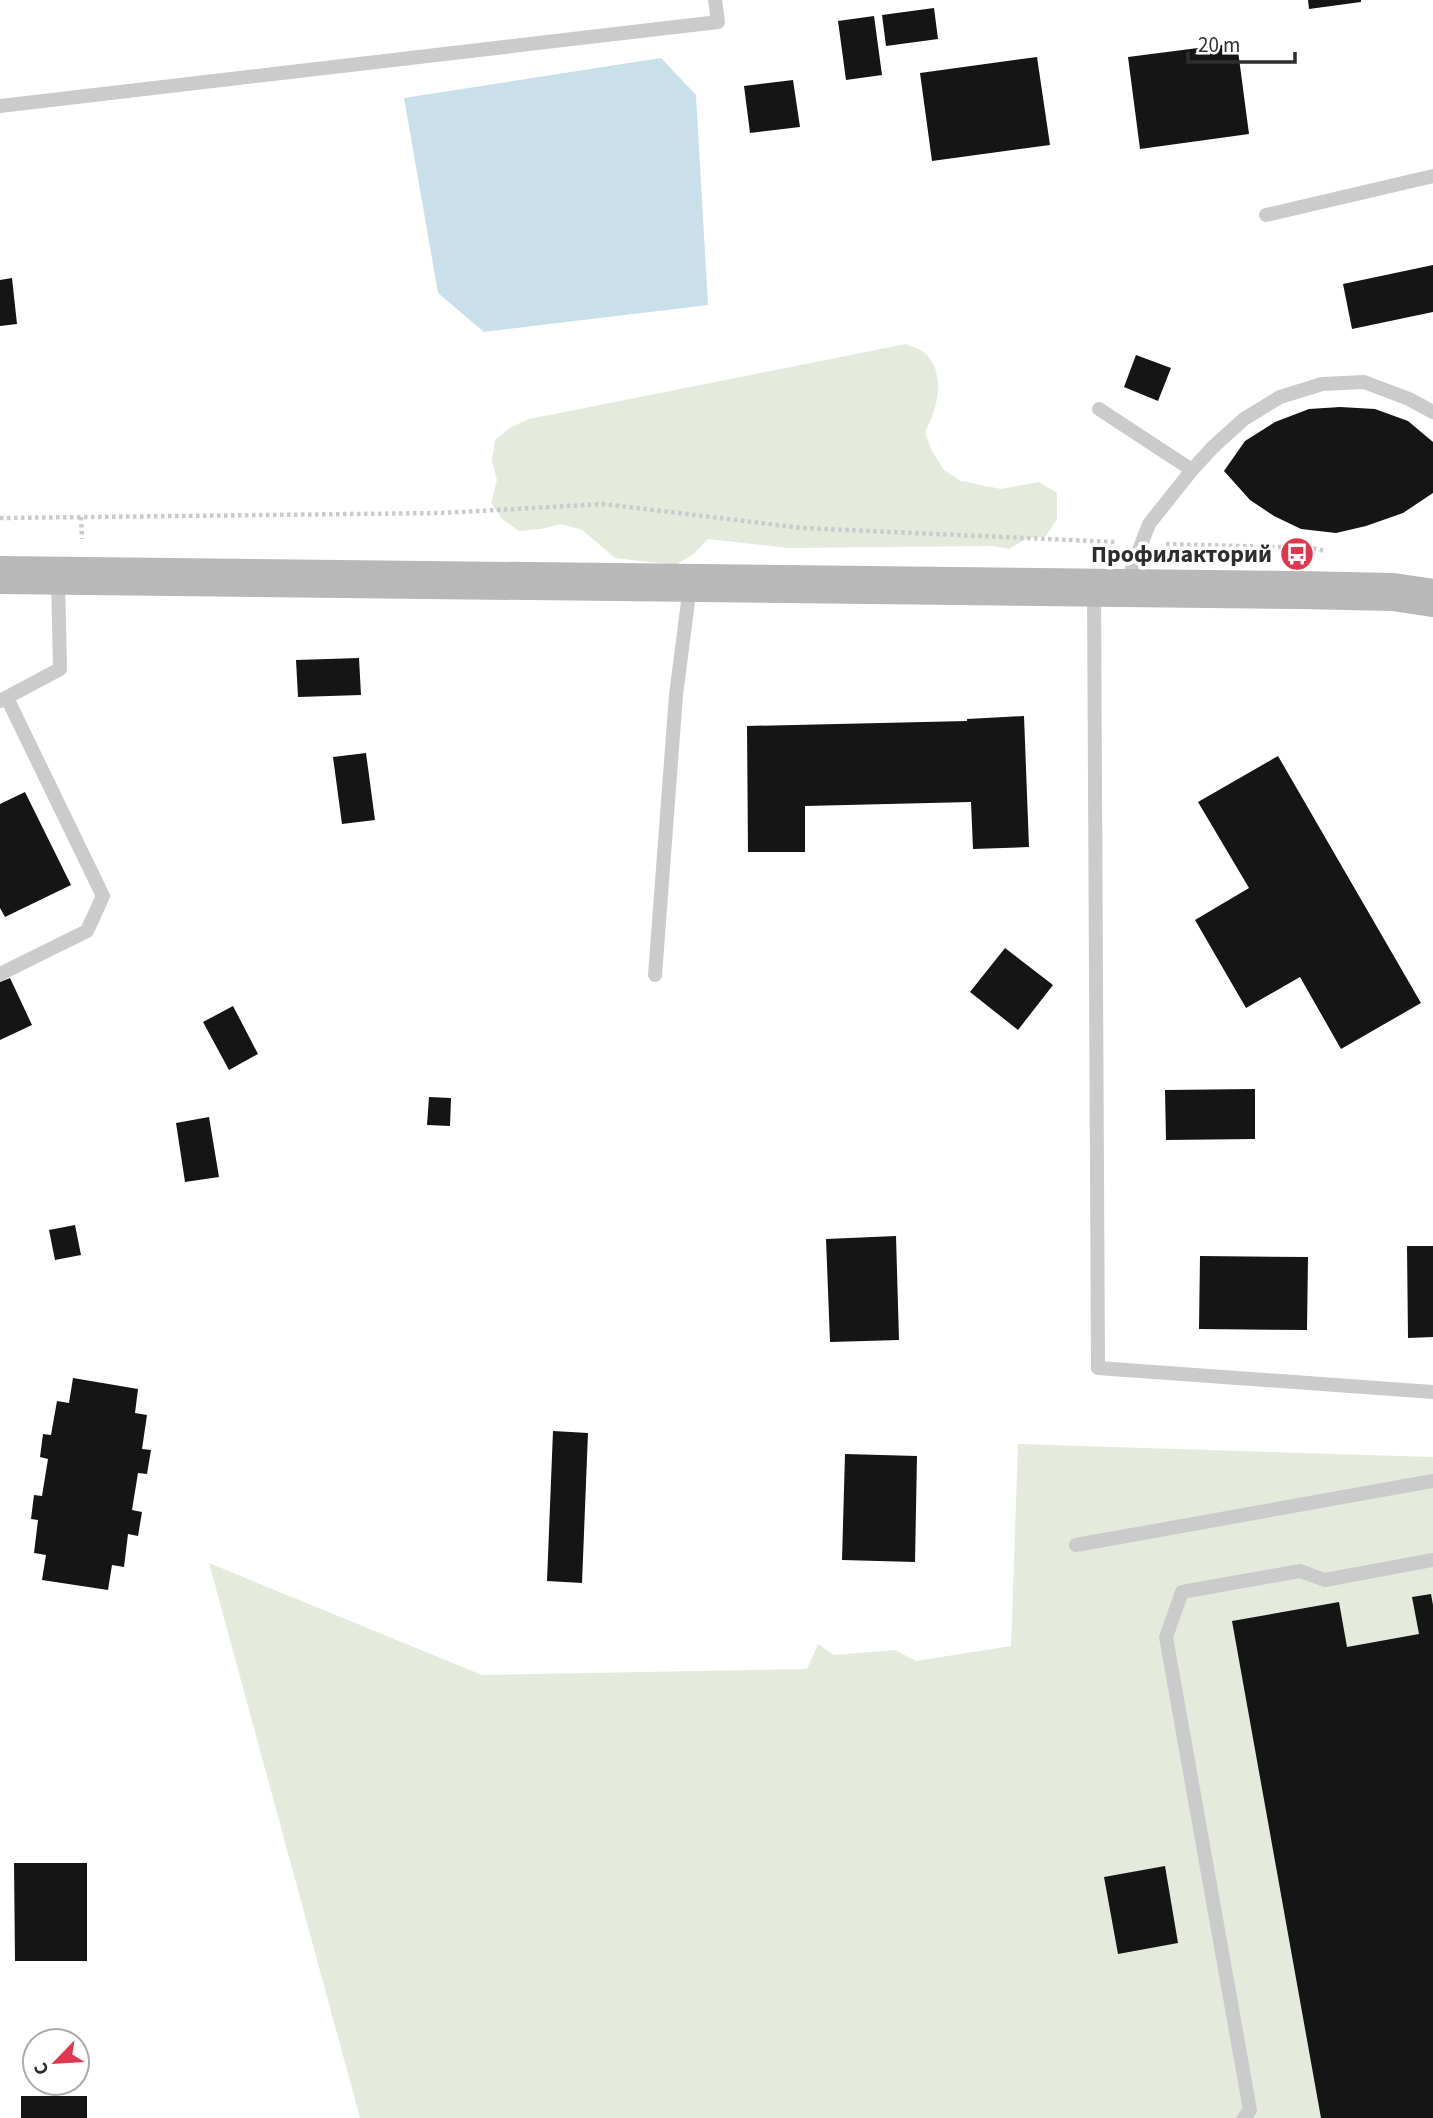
<svg xmlns="http://www.w3.org/2000/svg" width="1433" height="2118" viewBox="0 0 1433 2118" font-family="'Source Sans 3',sans-serif">
<rect width="100%" height="100%" fill="#fff"/>
<path fill="#e5ebdc" d="M 906,344 C 912,347 921,349 926,354 C 947,376 937,409 925,432 L 932,451 L 944,470 L 961,481 L 1001,489 L 1039,482 L 1057,493 L 1057,519 L 1046,536 L 1026,539 L 1009,549 L 992,546 L 789,548 L 708,539 L 694,554 L 675,565 L 615,558 L 582,530 L 561,524 L 541,529 L 519,531 L 502,519 L 491,503 L 497,480 L 492,461 L 495,440 L 511,427 L 529,419 Z
M 1018,1444 L 1433,1457 L 1433,2118 L 360,2118 L 209,1563 L 482,1675 L 807,1669 L 818,1644 L 834,1655 L 895,1650 L 916,1661 L 1011,1646 Z"/>
<path fill="#c9e0ea" d="M 661,58 L 696,95 L 708,305 L 484,332 L 438,293 L 404,98 Z"/>
<path fill="#151515" d="M 1308,0 L 1361,0 L 1361,2 L 1309,9 Z
M 934,8 L 938,39 L 886,46 L 882,15 Z
M 874,16 L 882,75 L 846,80 L 838,21 Z
M 1237,43 L 1249,134 L 1140,149 L 1128,57 Z
M 1037,57 L 1050,145 L 932,161 L 920,73 Z
M 793,80 L 800,127 L 750,133 L 744,86 Z
M 1433,265 L 1433,312 L 1352,329 L 1343,284 Z
M 12,278 L 17,324 L 0,326 L 0,280 Z
M 1136,355 L 1171,368 L 1158,401 L 1124,387 Z
M 1340,407 L 1375,409 L 1408,421 L 1433,442 L 1433,493 L 1403,513 L 1366,526 L 1336,533 L 1301,529 L 1274,516 L 1250,500 L 1224,471 L 1245,441 L 1275,422 L 1309,409 Z
M 359,658 L 361,695 L 298,697 L 296,660 Z
M 1024,716 L 1029,847 L 973,849 L 971,802 L 805,806 L 805,852 L 748,852 L 747,726 L 967,721 L 967,719 Z
M 366,753 L 375,820 L 342,824 L 333,757 Z
M 1278,756 L 1421,1003 L 1341,1049 L 1300,977 L 1246,1008 L 1195,920 L 1249,888 L 1198,802 Z
M 25,792 L 71,885 L 5,917 L 0,908 L 0,804 Z
M 1005,948 L 1053,985 L 1018,1030 L 970,992 Z
M 10,978 L 32,1025 L 0,1040 L 0,982 Z
M 233,1006 L 258,1054 L 229,1070 L 203,1022 Z
M 1255,1089 L 1255,1139 L 1166,1140 L 1165,1090 Z
M 429,1097 L 451,1098 L 450,1126 L 427,1125 Z
M 209,1117 L 219,1177 L 185,1182 L 176,1123 Z
M 75,1225 L 81,1255 L 55,1260 L 49,1230 Z
M 896,1236 L 899,1340 L 830,1342 L 826,1239 Z
M 1407,1246 L 1433,1246 L 1433,1337 L 1408,1338 Z
M 1200,1256 L 1308,1257 L 1307,1330 L 1199,1329 Z
M 73,1378 L 138,1389 L 135,1413 L 147,1415 L 142,1449 L 151,1450 L 147,1474 L 138,1473 L 132,1510 L 142,1512 L 138,1536 L 128,1534 L 124,1567 L 112,1565 L 108,1590 L 42,1580 L 46,1555 L 34,1553 L 38,1520 L 31,1519 L 34,1495 L 42,1496 L 48,1459 L 40,1457 L 43,1434 L 51,1435 L 57,1401 L 69,1403 Z
M 553,1431 L 588,1433 L 582,1583 L 547,1581 Z
M 845,1454 L 917,1456 L 915,1562 L 842,1560 Z
M 1431,1594 L 1433,1605 L 1433,2118 L 1321,2118 L 1232,1621 L 1339,1602 L 1347,1647 L 1419,1634 L 1412,1597 Z
M 14,1863 L 87,1863 L 87,1961 L 15,1961 Z
M 1165,1866 L 1178,1943 L 1118,1954 L 1104,1877 Z
M 21,2096 L 87,2096 L 87,2118 L 21,2118 Z"/>
<g fill="none" stroke-linecap="round" stroke-linejoin="round">
<path stroke="#cbcbcb" stroke-width="4.5" stroke-dasharray="3.5 3.5" stroke-linecap="butt" d="M 81,517 L 82,539
M 0,518 L 442,513 L 603,504 L 803,528 L 1115,542
M 1166,544 L 1312,548 L 1325,551"/>
<path stroke="#cbcbcb" stroke-width="14" d="M 0,106 L 718,22 L 715,0
M 1266,215 L 1433,176
M 1099,409 L 1192,470
M 1125,587 L 1149,524 L 1192,470 L 1213,447 L 1244,419 L 1280,397 L 1322,384 L 1364,382 L 1409,399 L 1433,412
M 1094,589 L 1098,1368 L 1433,1392
M 0,701 L 60,669 L 58,577
M 0,974 L 87,931 L 103,896 L 7,698
M 655,975 L 676,695 L 690,586
M 1076,1545 L 1433,1481
M 1244,2118 L 1250,2110 L 1166,1637 L 1182,1592 L 1300,1571 L 1325,1580 L 1433,1560"/>
<path stroke="#b8b8b8" stroke-width="38" d="M 0,575 L 1300,590 L 1393,592 L 1433,598"/>
</g>
<defs>
<g id="bus-disc" transform="scale(1.75)"><circle r="9.5" fill="#de374e" stroke="#fff"/><path d="M-5-6H5V4H4V6H2V4H-2V6H-4V4H-5ZM-3.5-4V0h7V-4ZM-3.5 1.2v1.5H-2V1.2ZM2 1.2v1.5H3.5V1.2Z" fill="#fff"/></g>
</defs>
<g fill-rule="evenodd">
<use href="#bus-disc" x="1297" y="554"/>
</g>
<g text-anchor="middle" stroke-width="7" stroke-linejoin="round" paint-order="stroke">
<g font-size="24" font-weight="bold" fill="#2e2e2e" stroke="#fff" text-anchor="end">
<text x="1272" y="562">Профилакторий</text>
</g>
</g>
<g transform="translate(56 2062) rotate(245)"><circle r="33" fill="#ffffff" stroke="#ababab" stroke-width="2"/>
<path d="M0-5L12 26L0 18L-12 26Z" fill="#de374e"/>
<text y="-10" font-size="19" font-weight="bold" text-anchor="middle" fill="#2e2e2e">С</text>
</g>
<path d="M1188 52v10h107v-10" fill="none" stroke="#2e2e2e" stroke-width="3.5"/>
<text x="1198" y="52" font-size="21" fill="#2e2e2e" stroke="#ffffff" stroke-width="5" paint-order="stroke">20 m</text>
</svg>
